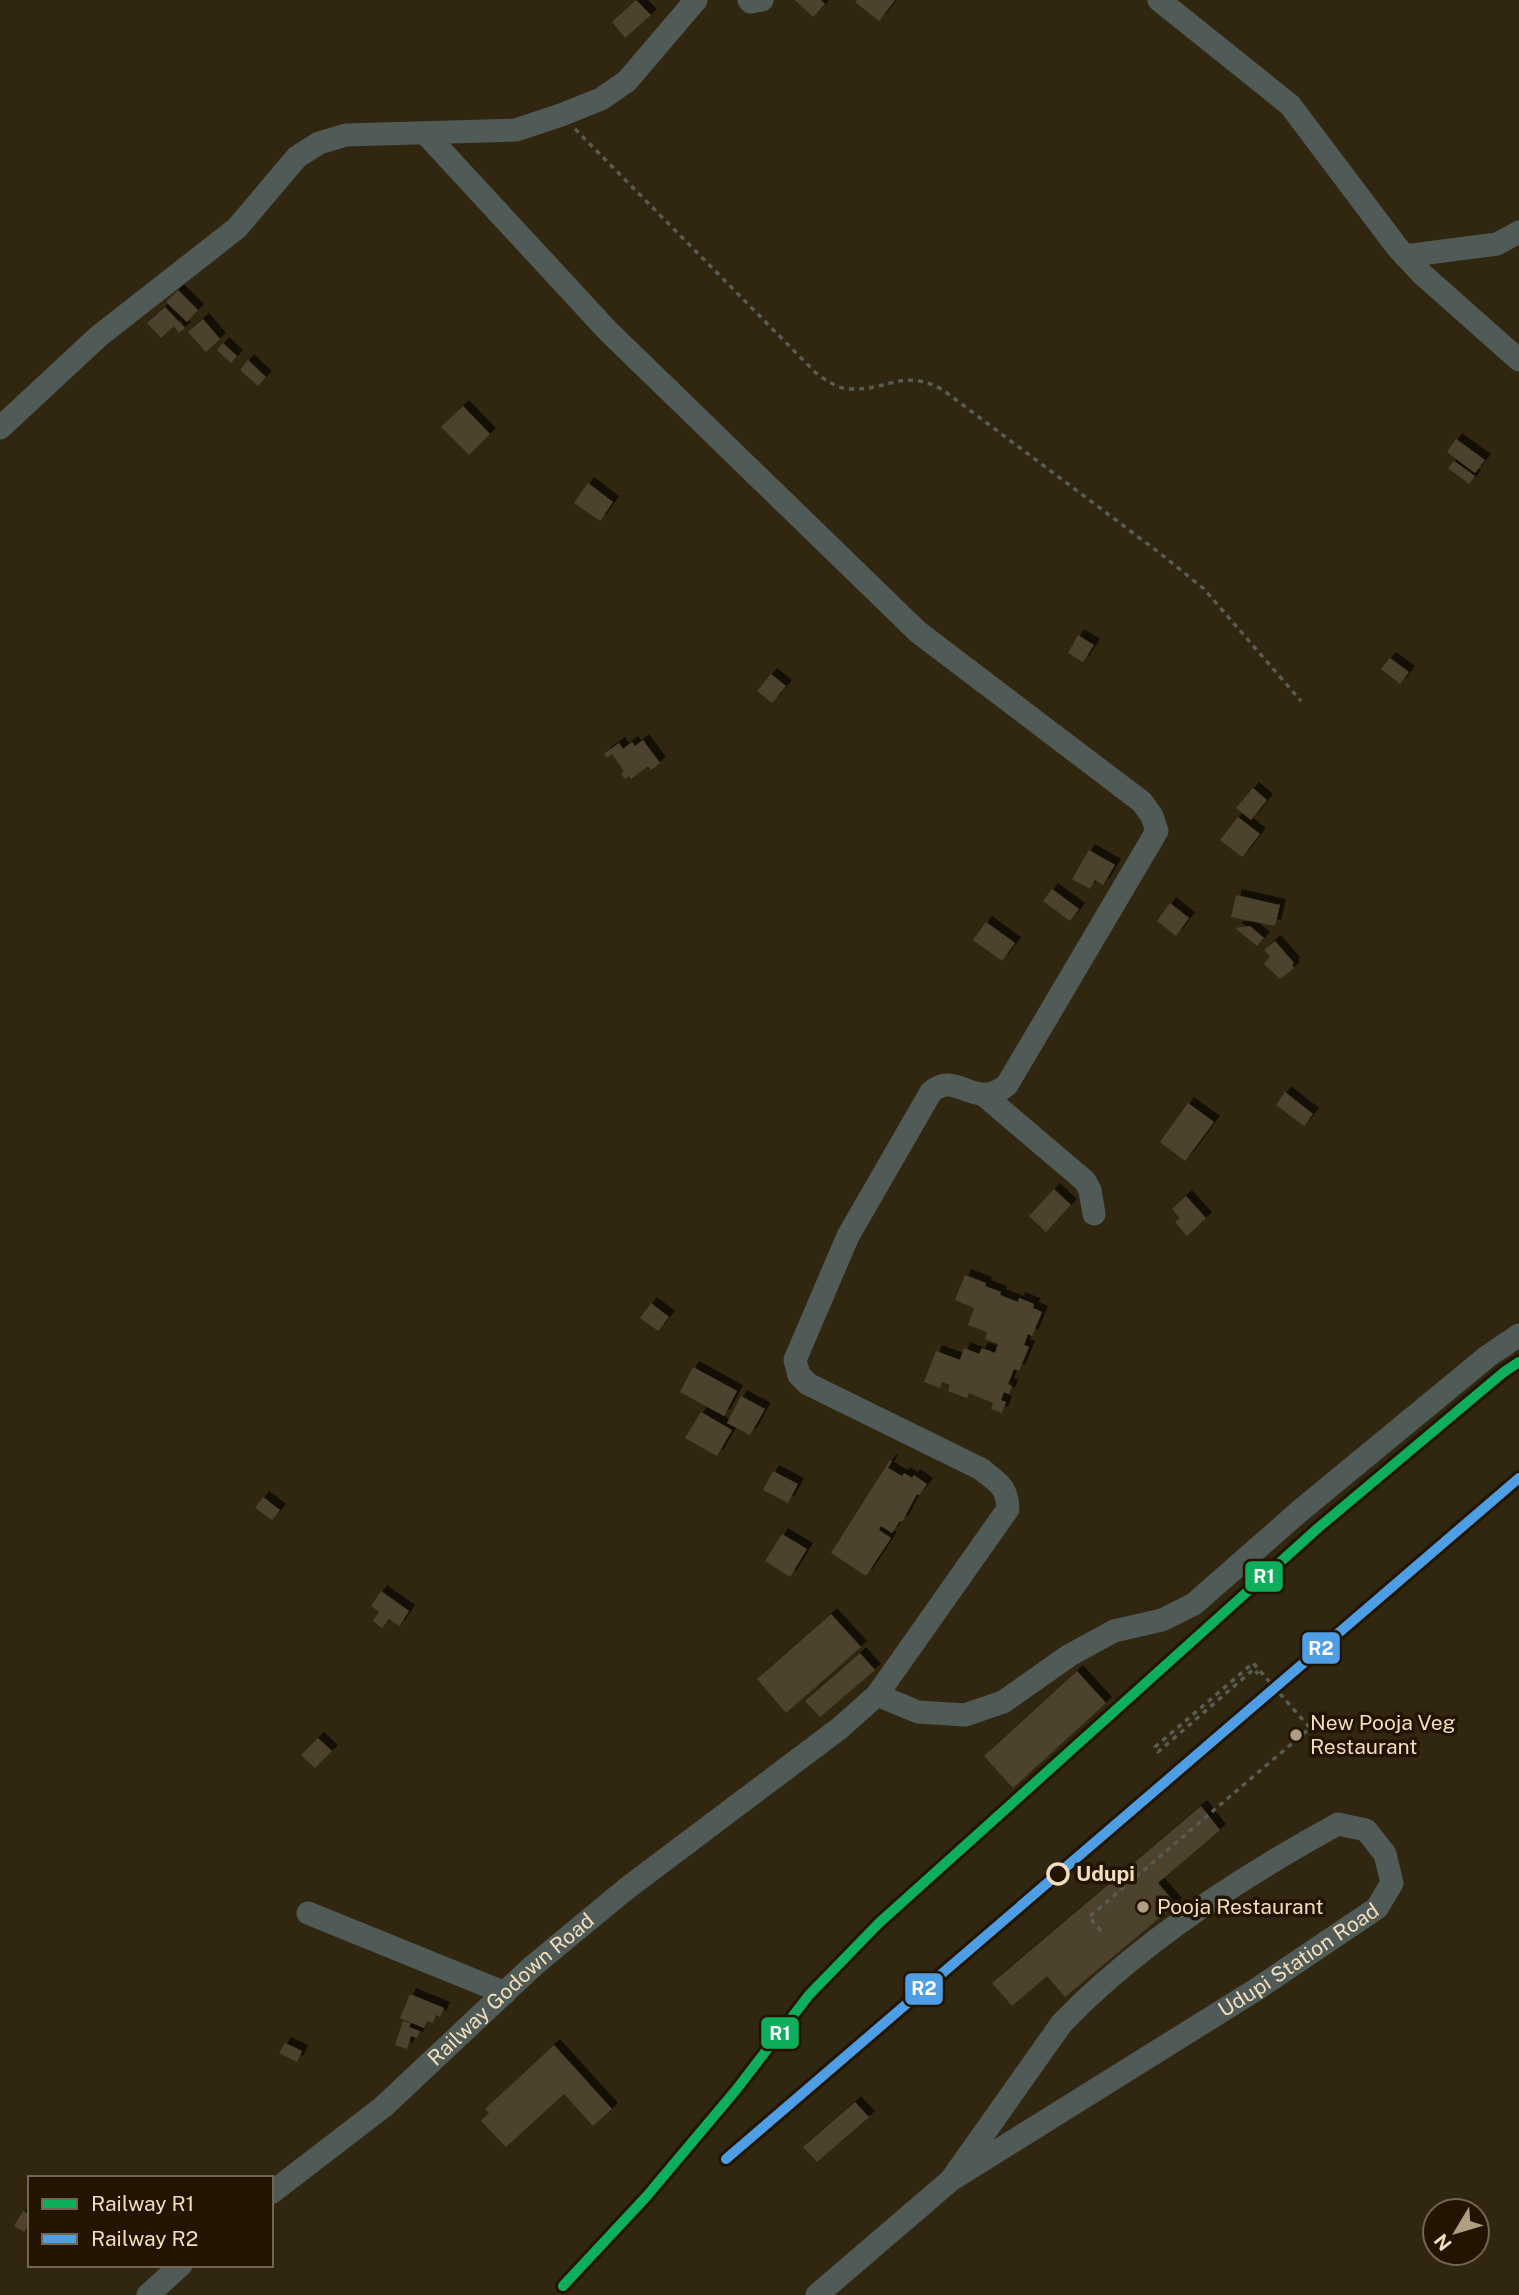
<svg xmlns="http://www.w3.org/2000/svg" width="1519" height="2295" viewBox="0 0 1519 2295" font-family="'Public Sans',sans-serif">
<defs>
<filter id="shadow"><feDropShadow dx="6" dy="-6" stdDeviation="0" flood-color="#0009"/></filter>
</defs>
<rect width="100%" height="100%" fill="#312610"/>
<path fill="#4d432f" filter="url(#shadow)" d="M 636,0 L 651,15 L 625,38 L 612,22 Z
M 795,0 L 821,0 L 825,4 L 813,17 Z
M 857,0 L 895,0 L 879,21 L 855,2 Z
M 178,290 L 198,310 L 187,322 L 166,302 Z
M 165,307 L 185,328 L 179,333 L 174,326 L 161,338 L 147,323 Z
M 203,319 L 220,339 L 206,352 L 188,332 Z
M 223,343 L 237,356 L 231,363 L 217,350 Z
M 248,360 L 266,377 L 258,386 L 240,370 Z
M 463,406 L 490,434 L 469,455 L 441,427 Z
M 1456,439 L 1485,460 L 1475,473 L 1447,452 Z
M 1454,461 L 1475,476 L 1469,484 L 1448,468 Z
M 588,483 L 613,502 L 600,521 L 574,503 Z
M 1078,635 L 1094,645 L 1083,662 L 1068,653 Z
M 1390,658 L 1409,672 L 1400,684 L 1381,669 Z
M 771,674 L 786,686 L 772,703 L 757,691 Z
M 643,740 L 660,763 L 651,770 L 648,766 L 631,779 L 629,776 L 625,779 L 621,774 L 624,771 L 612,754 L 607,758 L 604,754 L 619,743 L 623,749 L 632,742 L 635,746 Z
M 1253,788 L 1267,800 L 1251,820 L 1236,808 Z
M 1238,817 L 1260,834 L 1242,857 L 1220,840 Z
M 1089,850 L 1115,865 L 1103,885 L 1095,880 L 1090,889 L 1072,879 Z
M 1052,889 L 1079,909 L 1070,921 L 1043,901 Z
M 1236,895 L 1280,905 L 1275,926 L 1231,917 Z
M 1170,903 L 1189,918 L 1176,936 L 1157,921 Z
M 986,922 L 1015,943 L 1002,961 L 973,940 Z
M 1250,926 L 1264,938 L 1257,946 L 1235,928 Z
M 1275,941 L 1294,963 L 1292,965 L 1294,968 L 1280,979 L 1264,964 L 1270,956 L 1264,950 Z
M 1285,1092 L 1313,1114 L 1304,1126 L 1276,1105 Z
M 1188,1103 L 1214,1122 L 1185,1161 L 1160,1142 Z
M 1054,1189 L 1071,1205 L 1046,1232 L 1029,1216 Z
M 1186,1196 L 1206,1218 L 1187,1236 L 1175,1222 L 1180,1218 L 1172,1209 Z
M 965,1275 L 986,1283 L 985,1286 L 1001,1292 L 1000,1295 L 1018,1302 L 1019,1298 L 1034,1304 L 1033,1308 L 1042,1312 L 1032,1336 L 1028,1334 L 1024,1345 L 1029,1347 L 1019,1371 L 1014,1369 L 1008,1384 L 1012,1386 L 1009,1394 L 1004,1392 L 1001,1400 L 1006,1402 L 1002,1413 L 991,1409 L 993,1403 L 969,1393 L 967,1398 L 948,1391 L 950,1385 L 942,1382 L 940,1388 L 924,1382 L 936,1351 L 960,1360 L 964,1348 L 979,1354 L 982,1348 L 995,1353 L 998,1344 L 985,1339 L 987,1332 L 968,1325 L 974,1308 L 955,1300 Z
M 651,1303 L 669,1317 L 658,1331 L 640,1318 Z
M 693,1367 L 737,1391 L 724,1416 L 680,1392 Z
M 741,1396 L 765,1409 L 750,1435 L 727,1423 Z
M 701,1412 L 732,1430 L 717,1456 L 685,1438 Z
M 890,1460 L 892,1461 L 888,1468 L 902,1476 L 904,1473 L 912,1478 L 914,1475 L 927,1484 L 919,1495 L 917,1494 L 902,1522 L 900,1521 L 892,1533 L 881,1526 L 879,1530 L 891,1538 L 866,1576 L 831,1553 Z
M 773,1471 L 798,1484 L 788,1503 L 763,1490 Z
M 263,1497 L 280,1510 L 272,1520 L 255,1508 Z
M 782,1534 L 807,1549 L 790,1577 L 765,1561 Z
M 381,1591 L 409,1611 L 399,1626 L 389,1619 L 382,1628 L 373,1621 L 379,1612 L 371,1606 Z
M 831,1614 L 861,1647 L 786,1713 L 757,1679 Z
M 860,1653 L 875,1670 L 820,1717 L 805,1701 Z
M 1077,1671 L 1106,1703 L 1013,1788 L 984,1756 Z
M 318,1738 L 332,1751 L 315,1768 L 301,1755 Z
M 1201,1806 L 1220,1830 L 1158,1883 L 1176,1904 L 1065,1997 L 1047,1976 L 1012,2006 L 992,1983 Z
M 410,1994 L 444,2008 L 440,2017 L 436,2015 L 433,2023 L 427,2021 L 424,2028 L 400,2018 Z
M 403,2021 L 411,2023 L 409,2027 L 420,2031 L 417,2038 L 411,2036 L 407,2049 L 395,2045 Z
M 285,2043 L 302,2051 L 297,2062 L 279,2053 Z
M 554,2045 L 612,2109 L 593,2126 L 564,2094 L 506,2147 L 481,2121 L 489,2113 L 485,2109 Z
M 855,2102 L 869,2117 L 817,2162 L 803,2147 Z
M 23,2211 L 30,2214 L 30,2222 L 24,2232 L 14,2226 Z"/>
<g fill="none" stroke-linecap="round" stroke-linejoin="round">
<path stroke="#575c54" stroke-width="3.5" stroke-dasharray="5 5" stroke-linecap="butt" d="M 575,129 L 816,373 C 827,381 838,389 851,389 C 890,390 903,368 943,390 L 1161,554 L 1204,589 L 1301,701
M 1101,1931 L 1089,1917 L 1310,1728 L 1253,1663 L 1155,1747 L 1158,1752 L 1254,1669 L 1258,1674"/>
<g stroke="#505b58" stroke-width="23">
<path d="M 749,0 L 751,2 L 762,0"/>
<path d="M 1159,0 L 1290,105 L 1397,247 L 1422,274 L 1519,360"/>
<path d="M 1405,256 L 1497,244 L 1519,232"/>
<path d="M 0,428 L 99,336 L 237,228 L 297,157 L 319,143 L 346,135 L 516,130 L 561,115 L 601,99 L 627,81 L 696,0"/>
<path d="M 985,1096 L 1085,1181 L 1090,1190 L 1094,1214"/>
<path d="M 877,1695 L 918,1712 L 965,1715 L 1003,1702 L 1070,1655 L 1114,1631 L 1162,1620 L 1194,1604 L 1301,1510 L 1488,1356 L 1519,1335"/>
<path d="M 308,1913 L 505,1993"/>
<path id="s1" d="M 271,2193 L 383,2107 L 533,1966 L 626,1889 L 840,1728 L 877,1695 L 1008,1509 C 1007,1486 998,1483 981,1469 L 808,1384 L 799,1375 L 795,1360 L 848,1236 L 931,1092 C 957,1069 974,1112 1007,1085 L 1157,831 L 1152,816 L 1142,802 L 918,632 L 607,330 L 425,133"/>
<path d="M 148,2295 L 181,2265"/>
<path id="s2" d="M 817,2295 L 951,2180 L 1257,1989 L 1377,1908 L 1392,1883 L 1385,1854 L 1366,1830 L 1338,1824 C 1241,1877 1140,1942 1062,2023 L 951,2180"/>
</g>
<g stroke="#211401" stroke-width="16">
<path id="rail-1" d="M 563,2286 L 646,2197 L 736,2090 L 809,1995 L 879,1923 L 1318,1528 L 1504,1372 L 1519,1362"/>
</g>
<g stroke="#211401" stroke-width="16">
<path id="rail-2" d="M 726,2159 L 1519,1478"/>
</g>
<use href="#rail-1" stroke="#0daf5c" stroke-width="10"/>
<use href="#rail-2" stroke="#4d9ee5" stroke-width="10"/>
</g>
<g fill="#af9e80" stroke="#211401" stroke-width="2.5">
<circle cx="1296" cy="1735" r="7"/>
<circle cx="1143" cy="1907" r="7"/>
</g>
<circle fill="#211401" stroke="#f3debc" stroke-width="3.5" cx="1058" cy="1874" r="10"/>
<g text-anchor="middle" stroke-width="7" stroke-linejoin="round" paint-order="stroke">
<g font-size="21" fill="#f3debc" stroke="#211401" text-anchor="start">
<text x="1310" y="1730">New Pooja Veg<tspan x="1310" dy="24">Restaurant</tspan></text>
<text x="1157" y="1914">Pooja Restaurant</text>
</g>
<g font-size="21" font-weight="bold" fill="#f3debc" stroke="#211401" text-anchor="start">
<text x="1076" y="1881">Udupi</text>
</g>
<g font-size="21" fill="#f3debc" stroke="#211401">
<text dy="7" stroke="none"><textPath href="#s2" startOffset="588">Udupi Station Road</textPath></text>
<text dy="7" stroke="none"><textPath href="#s1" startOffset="315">Railway Godown Road</textPath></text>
</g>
</g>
<g stroke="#211401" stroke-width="2.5">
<rect x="1244" y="1560" width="40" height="33" rx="7" fill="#0daf5c"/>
<rect x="1301" y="1631" width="40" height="34" rx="7" fill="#4d9ee5"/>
<rect x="904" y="1972" width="40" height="34" rx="7" fill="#4d9ee5"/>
<rect x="760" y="2016" width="40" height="34" rx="7" fill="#0daf5c"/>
</g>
<g font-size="19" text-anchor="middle" font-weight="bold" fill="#fff">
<text x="1264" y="1583">R1</text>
<text x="1321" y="1655">R2</text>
<text x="924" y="1995">R2</text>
<text x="780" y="2040">R1</text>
</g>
<rect x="28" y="2176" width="245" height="91" fill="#211401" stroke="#75654c" stroke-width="2"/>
<rect x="42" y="2199" width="35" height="10" fill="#0daf5c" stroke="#75654c" stroke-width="2"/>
<text x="91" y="2211" font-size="21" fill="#f3debc">Railway R1</text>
<rect x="42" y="2234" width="35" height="10" fill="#4d9ee5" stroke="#75654c" stroke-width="2"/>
<text x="91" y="2246" font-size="21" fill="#f3debc">Railway R2</text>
<g transform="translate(1456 2232) rotate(232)"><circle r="33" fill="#211401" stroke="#75654c" stroke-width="2"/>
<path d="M0-5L12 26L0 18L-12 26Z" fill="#af9e80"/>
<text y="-10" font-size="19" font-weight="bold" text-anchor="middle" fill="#f3debc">N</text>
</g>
</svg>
